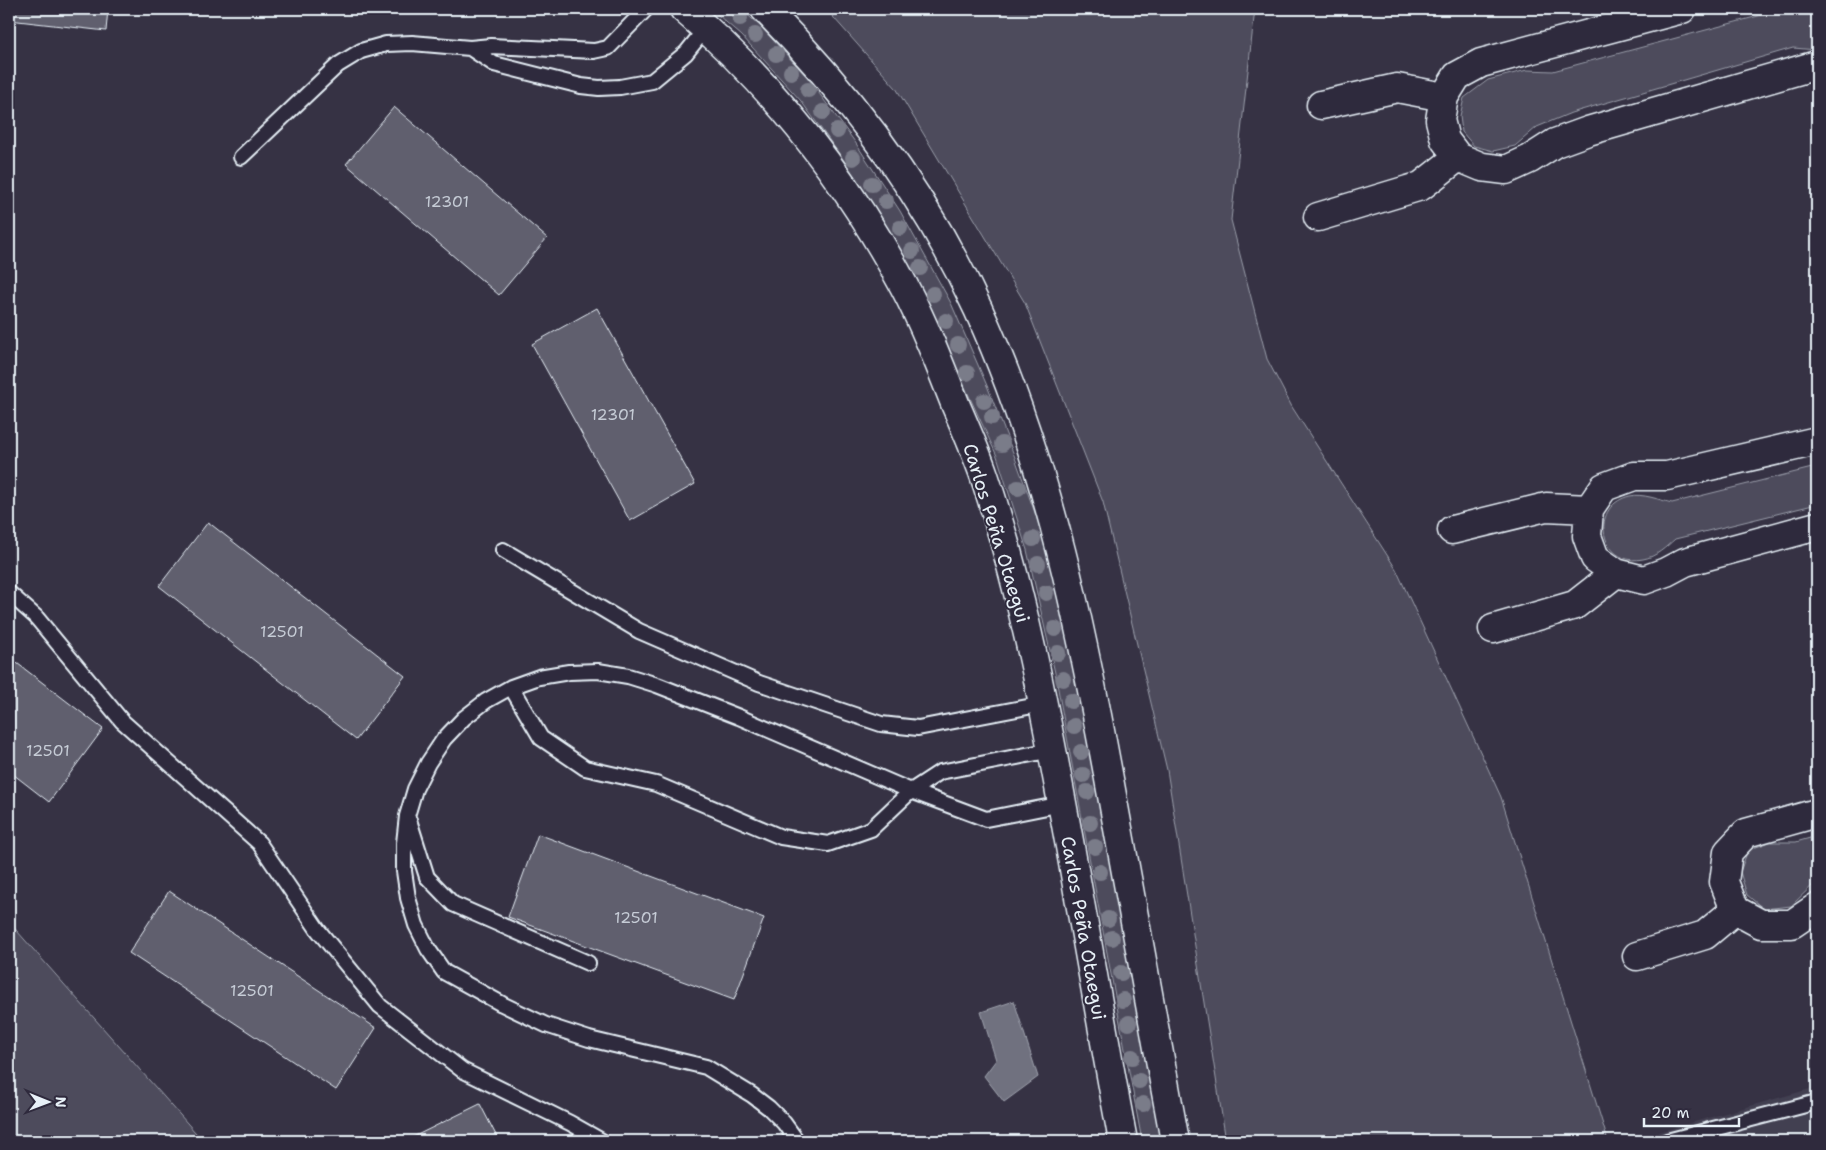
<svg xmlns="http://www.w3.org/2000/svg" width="1826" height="1150" viewBox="0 0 1826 1150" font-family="'Shantell Sans',sans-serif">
<rect width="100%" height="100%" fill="#363244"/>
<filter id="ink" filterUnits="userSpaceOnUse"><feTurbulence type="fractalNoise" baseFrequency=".02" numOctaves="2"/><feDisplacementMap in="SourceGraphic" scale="10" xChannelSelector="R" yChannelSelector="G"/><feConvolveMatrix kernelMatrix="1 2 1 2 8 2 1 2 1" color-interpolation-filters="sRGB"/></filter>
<g filter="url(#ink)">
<path fill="#433f51" d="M 1817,1087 L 1817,1141 L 1628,1141 Z"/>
<path fill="#4d4b5c" stroke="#9a9eaa" d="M 711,9 L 741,9 L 761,27 L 807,77 L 855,142 L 900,211 L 951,303 L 988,388 L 1014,455 L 1047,546 L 1079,690 L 1161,1141 L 1142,1141 L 1055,673 L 1027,550 L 997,456 L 904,256 L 848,166 L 801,101 L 742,36 Z
M 826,9 L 1255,9 L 1231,220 L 1267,359 L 1292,407 L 1396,569 L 1501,797 L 1608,1141 L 1226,1141 L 1167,770 L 1103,502 L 1025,303 L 896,88 Z
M 1777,9 L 1817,9 L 1817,50 L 1793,48 L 1571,113 L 1537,127 L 1515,146 L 1493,151 L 1474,146 L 1462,132 L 1460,116 L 1464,98 L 1488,80 L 1527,70 L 1553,71 L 1762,15 Z
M 1817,464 L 1817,504 L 1675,539 C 1666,547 1656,557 1643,559 C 1601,568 1587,506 1630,496 C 1642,493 1660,500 1672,503 L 1812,468 Z
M 1817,836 L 1817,881 L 1791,906 L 1764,909 L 1747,895 L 1740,872 L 1748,850 L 1770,842 L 1796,842 Z
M 9,922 L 203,1141 L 9,1141 Z"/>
<path fill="#70717f" stroke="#a0a4af" d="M 1014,1001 L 1038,1077 L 1004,1102 L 984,1076 L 996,1060 L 981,1012 Z"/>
<path fill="#605e6e" stroke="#e8f1f8" d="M 9,9 L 108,9 L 106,31 L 9,20 Z
M 394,107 L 547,238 L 499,295 L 346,164 Z
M 597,308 L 695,484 L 630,521 L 532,344 Z
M 208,522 L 405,676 L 356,740 L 159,586 Z
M 9,657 L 103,729 L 49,802 L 9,771 Z
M 538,834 L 764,918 L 734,1000 L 508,917 Z
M 169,891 L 376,1028 L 336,1090 L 129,953 Z
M 480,1104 L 499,1141 L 405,1141 Z"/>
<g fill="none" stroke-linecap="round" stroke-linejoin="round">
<g stroke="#e8f1f8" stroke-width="18">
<path id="lane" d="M 470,48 L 494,64 L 581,86 L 599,88 L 620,87 L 652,81 L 686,53 L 706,28
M 241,157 L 338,65 L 361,51 L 386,44 L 412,43 L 470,48 L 491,46 L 594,51 L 608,48 L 646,9
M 503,550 L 639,631 L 759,683 L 881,724 L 918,728 L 1043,704
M 9,593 L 36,617 L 122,721 L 259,843 L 318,930 L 380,1006 L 462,1070 L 570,1123 L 602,1141
M 511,687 L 541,738 L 585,768 L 656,784 L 781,837 L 828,844 L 871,829 L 911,791 L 940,772 L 1052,750
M 409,820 L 427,877 L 453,904 L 588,963
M 797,1141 L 784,1123 L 769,1108 L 752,1095 L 706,1067 L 589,1039 L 546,1025 L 502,1004 L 444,972 L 428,949 L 416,925 L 408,898 L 404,871 L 404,843 L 407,816 L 415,789 L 428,763 L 444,739 L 464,718 L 486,701 L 511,687 L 539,677 L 569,672 L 598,671 L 628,676 L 657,685 L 739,717 L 911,791 L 986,819 L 1062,804
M 1667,1141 L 1817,1102"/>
</g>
<g stroke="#e8f1f8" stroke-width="31">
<path id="street" d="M 684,9 C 774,86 848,181 904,286 C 924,324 940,365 956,406 C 966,429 976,452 984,475 C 1025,598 1048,726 1071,852 C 1088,949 1105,1045 1123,1141
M 765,9 C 852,97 926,196 978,309 C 1049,464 1083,634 1113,801 C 1134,915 1154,1028 1175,1141
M 1682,9 L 1481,63 L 1457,76 L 1444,97 L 1440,120 L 1445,140 L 1458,157 L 1482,167 L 1506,170 L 1530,159 L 1555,143 L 1588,131 L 1817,65
M 1321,105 L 1397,88 L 1444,97
M 1318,217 L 1421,186 L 1458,157
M 1817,441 L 1667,476 L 1634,476 L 1604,487 L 1589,509 L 1587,536 L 1595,558 L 1616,573 L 1644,580 L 1666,572 L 1685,562 L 1817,526
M 1452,530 L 1546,507 L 1589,509
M 1493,629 L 1575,605 L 1616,573
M 1817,813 L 1746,833 L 1728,852 L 1724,882 L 1735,910 L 1761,924 L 1792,924 L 1817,907
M 1637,956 L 1705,935 L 1735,910"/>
</g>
<use href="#lane" stroke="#2f2a3d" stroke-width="14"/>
<use href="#street" stroke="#2f2a3d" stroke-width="28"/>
</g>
<g fill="#7a7b89">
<circle cx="740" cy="18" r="8"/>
<circle cx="755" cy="35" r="8"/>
<circle cx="776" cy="54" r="8"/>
<circle cx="791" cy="72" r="8"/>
<circle cx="808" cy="90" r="8"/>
<circle cx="823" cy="112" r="8"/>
<circle cx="837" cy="131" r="8"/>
<circle cx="853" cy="158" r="8"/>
<circle cx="872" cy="184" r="8"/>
<circle cx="886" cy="201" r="8"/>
<circle cx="900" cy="228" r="8"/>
<circle cx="912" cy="251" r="8"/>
<circle cx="920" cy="268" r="8"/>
<circle cx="933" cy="294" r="8"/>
<circle cx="946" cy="321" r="8"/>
<circle cx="958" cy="345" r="8"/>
<circle cx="967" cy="373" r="8"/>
<circle cx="984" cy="401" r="8"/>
<circle cx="992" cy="417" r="8"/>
<circle cx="1002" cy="444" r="8"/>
<circle cx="1018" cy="488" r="8"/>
<circle cx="1033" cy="539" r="8"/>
<circle cx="1038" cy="564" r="8"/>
<circle cx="1046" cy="593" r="8"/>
<circle cx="1055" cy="629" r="8"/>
<circle cx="1058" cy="653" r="8"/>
<circle cx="1063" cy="679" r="8"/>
<circle cx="1071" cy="701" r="8"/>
<circle cx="1074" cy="726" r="8"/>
<circle cx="1081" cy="752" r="8"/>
<circle cx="1083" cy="775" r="8"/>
<circle cx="1087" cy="792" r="8"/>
<circle cx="1090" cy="823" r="8"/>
<circle cx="1095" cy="847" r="8"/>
<circle cx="1100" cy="872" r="8"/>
<circle cx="1108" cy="919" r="8"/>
<circle cx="1112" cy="938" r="8"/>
<circle cx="1121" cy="973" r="8"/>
<circle cx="1123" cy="1000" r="8"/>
<circle cx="1129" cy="1023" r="8"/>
<circle cx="1132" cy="1057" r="8"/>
<circle cx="1139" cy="1081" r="8"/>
<circle cx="1143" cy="1104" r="8"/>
</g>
</g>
<g text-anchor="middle" stroke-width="4" stroke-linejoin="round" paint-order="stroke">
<g font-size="16" fill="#c6ccd6">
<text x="447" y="207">12301</text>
<text x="613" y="420">12301</text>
<text x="282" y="637">12501</text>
<text x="48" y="756">12501</text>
<text x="636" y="923">12501</text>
<text x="252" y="996">12501</text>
</g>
<g font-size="19" fill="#e8f1f8" stroke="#2f2a3d">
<text transform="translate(997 533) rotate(73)" y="7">Carlos Peña Otaegui</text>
<text transform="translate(1084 928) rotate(80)" y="7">Carlos Peña Otaegui</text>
</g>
</g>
<rect width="1826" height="1150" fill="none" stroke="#2f2a3d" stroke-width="30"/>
<rect x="15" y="15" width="1796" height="1120" fill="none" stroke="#e8f1f8" stroke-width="2" filter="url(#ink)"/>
<g transform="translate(48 1102) rotate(91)" stroke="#2f2a3d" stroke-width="4" paint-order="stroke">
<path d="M0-4L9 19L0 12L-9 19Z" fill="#e8f1f8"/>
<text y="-8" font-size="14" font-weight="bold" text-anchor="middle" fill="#e8f1f8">N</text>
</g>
<path d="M1644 1118v8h95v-8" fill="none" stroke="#e8f1f8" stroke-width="2.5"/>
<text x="1651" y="1118" font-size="15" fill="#e8f1f8" stroke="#2f2a3d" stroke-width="4" paint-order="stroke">20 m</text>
</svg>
